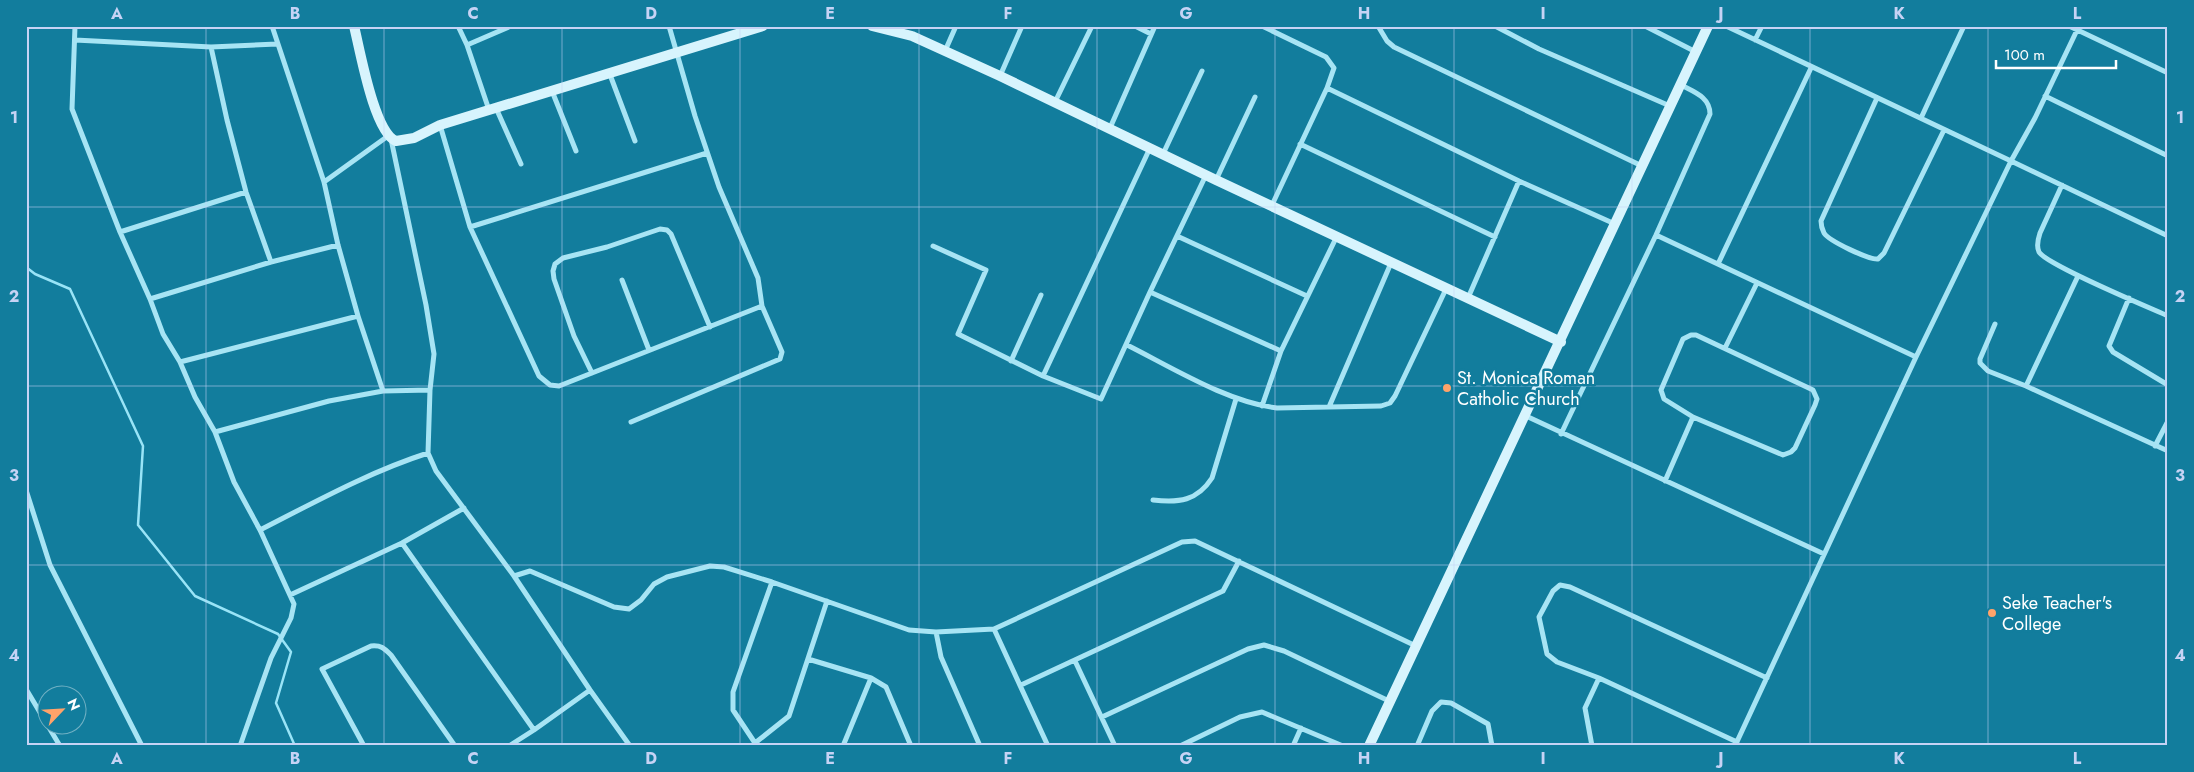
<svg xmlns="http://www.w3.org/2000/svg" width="2194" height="772" viewBox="0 0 2194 772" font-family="Jost,sans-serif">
<rect width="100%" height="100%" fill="#127d9d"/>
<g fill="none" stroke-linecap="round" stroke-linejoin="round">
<path stroke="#99e4f7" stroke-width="2.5" d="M 26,267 L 35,274 L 70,289 L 143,446 L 138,525 L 195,596 L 278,634 L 291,652 L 276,703 L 295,746"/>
<path stroke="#a7e4f4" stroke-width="5" d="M 75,26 L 72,109 L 120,232 L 150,299
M 272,26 L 324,182 L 338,245 L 358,316 L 383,391 L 430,390
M 458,26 L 467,45 L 489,110
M 1135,26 L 1151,34
M 1262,26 L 1326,57 L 1334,68 L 1327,88 L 1272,205
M 1378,26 L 1387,41 L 1394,47 L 1642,166
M 1495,26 L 1539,49 L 1670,106
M 1645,26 L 1696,52
M 1726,26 L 2011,161 L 1916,357 L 1735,746
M 2069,26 L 2168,73
M 2079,26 L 2035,118 L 2011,161 L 2168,236
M 75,40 L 211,47 L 277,44
M 1755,40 L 1762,26
M 467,45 L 511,26
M 211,47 L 227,120 L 246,192 L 271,262 L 338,245
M 945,51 L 956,26
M 609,72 L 635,141
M 1000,76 L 1022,26
M 1327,88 L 1519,181 L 1615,224
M 552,91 L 576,151
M 2045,96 L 2168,156
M 1877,98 L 1821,221 C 1821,226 1822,229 1824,233 C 1829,241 1869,260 1878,259 L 1884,253 L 1944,130
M 1055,102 L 1092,26
M 496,108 L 521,164
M 1921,118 L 1964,26
M 440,125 L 470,227 L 539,376 L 550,385 L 559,386 L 762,306 L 758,278 L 719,187 L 695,116 L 669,26
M 1110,128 L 1155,26
M 391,139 L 426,305 L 434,354 L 430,390 L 428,453 L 436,471 L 514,576 L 590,690 L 630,746
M 1300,144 L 1495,237
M 1150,148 L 1043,376 L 1101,399 L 1150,292 L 1206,175
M 1163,154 L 1202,71
M 1216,180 L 1255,97
M 324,182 L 388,136
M 2062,185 L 2040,233 C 2038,239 2036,246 2039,252 C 2047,265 2148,307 2168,316
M 470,227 L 707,153
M 120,232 L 246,192
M 1656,235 L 1916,357
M 1177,236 L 1307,296
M 933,246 L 986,270 L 958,334 L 1043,376
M 1718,264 L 1811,68
M 622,280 L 649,350
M 1150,292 L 1281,351
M 1468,298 L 1519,181
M 2129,298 L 2109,346 L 2113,352 L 2168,385
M 1995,324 L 1980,359 L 1980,363 L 1988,371 L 2026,386 L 2168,451
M 1691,335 L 1696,335 L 1813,390 L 1817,399 L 1815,405 L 1795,448 L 1791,452 L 1783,455 L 1693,417 L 1664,399 L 1661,390 L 1683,339 Z
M 1127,345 C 1173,368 1227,402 1277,408 L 1381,406 L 1390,403 L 1395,396 L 1446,289
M 1725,348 L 1757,283
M 1011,361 L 1041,295
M 180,362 L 163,334 L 150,299 L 271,262
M 592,373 L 574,336 L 554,279 L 553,271 L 555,264 L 563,258 L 607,247 L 660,229 L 667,230 L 671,234 L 710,327
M 2026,386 L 2078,276
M 1262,406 L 1281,351 L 1337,236
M 1329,407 L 1391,263
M 1526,416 L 1824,554
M 631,422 L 780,359 L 782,352 L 762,306
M 215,432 L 195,397 L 180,362 L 358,316
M 1561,434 L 1656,235 L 1710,114 C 1710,97 1694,92 1681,85
M 2155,446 L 2168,421
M 1665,481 L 1693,417
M 26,490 L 50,565 L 142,746
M 1153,500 C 1179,503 1197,501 1212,478 L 1236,399
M 260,530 L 234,482 L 215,432 L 329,401 L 383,391
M 402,543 L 534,730
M 514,576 L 530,571 L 614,607 L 629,609 L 641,600 L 654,584 L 667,577 L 710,566 L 724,567 L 772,582 L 909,630 L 936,632 L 994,629 L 1182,542 L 1195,541 L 1416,646
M 772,582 L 733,692 L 733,710 L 755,743 L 789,716 L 827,601
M 290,595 L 402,543 L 464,508
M 994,629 L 1048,746
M 936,632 L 941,657 L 980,746
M 808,659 L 871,678 L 886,687 L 911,746
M 1075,661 L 1115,746
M 1021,685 L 1223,591 L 1239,561
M 26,689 L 60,746
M 1102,717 L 1248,649 L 1264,645 L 1284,651 L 1389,701
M 1737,742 L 1599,678 L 1557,662 L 1547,654 L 1539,617 L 1553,591 L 1560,585 L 1570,587 L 1767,678
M 240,746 L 271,658 L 291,618 L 294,604 L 260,530 C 315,502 369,472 428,453
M 364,746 L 322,669 L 371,646 C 381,645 384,648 391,655 L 455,746
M 509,746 L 534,730 L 590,690
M 843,746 L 871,678
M 1180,746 L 1240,717 L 1262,712 L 1343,746
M 1293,746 L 1301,728
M 1417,746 L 1432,711 L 1441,702 L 1451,703 L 1488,724 L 1492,746
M 1592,746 L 1585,708 L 1599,678"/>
<path stroke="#d7f4fd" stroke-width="10" d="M 354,26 C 360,50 374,132 396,141 L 414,138 L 440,125 L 763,26
M 872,26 L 912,36 L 1000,76 L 1216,180 L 1561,342
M 1369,746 L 1708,26"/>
</g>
<path fill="none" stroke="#c6d3f5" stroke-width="1" stroke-opacity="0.55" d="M 206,26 L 206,746M 384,26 L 384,746M 562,26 L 562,746M 740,26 L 740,746M 919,26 L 919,746M 1097,26 L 1097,746M 1275,26 L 1275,746M 1454,26 L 1454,746M 1632,26 L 1632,746M 1810,26 L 1810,746M 1988,26 L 1988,746M 26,207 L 2168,207M 26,386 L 2168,386M 26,565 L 2168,565"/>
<g fill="#ffa36a" stroke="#127d9d" stroke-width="2">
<circle cx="1447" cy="388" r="5"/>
<circle cx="1992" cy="613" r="5"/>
</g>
<g text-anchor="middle" stroke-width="5" stroke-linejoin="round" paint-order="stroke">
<g font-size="18" fill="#fff" stroke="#127d9d" text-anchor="start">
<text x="1457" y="384">St. Monica Roman<tspan x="1457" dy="21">Catholic Church</tspan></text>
<text x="2002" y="609">Seke Teacher's<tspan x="2002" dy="21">College</tspan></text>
</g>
</g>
<rect width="2194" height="772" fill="none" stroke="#127d9d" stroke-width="55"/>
<g transform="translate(62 710) rotate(65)"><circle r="24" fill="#127d9d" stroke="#71b1c4"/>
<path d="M0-4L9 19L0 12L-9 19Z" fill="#ffa36a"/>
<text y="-8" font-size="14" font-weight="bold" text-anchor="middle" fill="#ffffff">N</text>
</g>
<path d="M1996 60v8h120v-8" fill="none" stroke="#ffffff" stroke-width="2.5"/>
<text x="2004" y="60" font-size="15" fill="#ffffff" stroke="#127d9d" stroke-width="4" paint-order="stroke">100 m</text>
<rect x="28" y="28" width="2138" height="716" fill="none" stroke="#c6d3f5" stroke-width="2"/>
<g font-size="16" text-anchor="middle" font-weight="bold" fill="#c6d3f5">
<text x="117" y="19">A</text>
<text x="295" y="19">B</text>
<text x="473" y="19">C</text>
<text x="651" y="19">D</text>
<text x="830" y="19">E</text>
<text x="1008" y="19">F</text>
<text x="1186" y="19">G</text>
<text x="1364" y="19">H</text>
<text x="1543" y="19">I</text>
<text x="1721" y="19">J</text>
<text x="1899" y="19">K</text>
<text x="2077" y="19">L</text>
<text x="14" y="123">1</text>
<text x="2180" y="123">1</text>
<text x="14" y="302">2</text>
<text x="2180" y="302">2</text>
<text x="14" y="481">3</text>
<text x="2180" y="481">3</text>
<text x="14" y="661">4</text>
<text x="2180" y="661">4</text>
<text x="117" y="764">A</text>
<text x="295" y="764">B</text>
<text x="473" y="764">C</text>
<text x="651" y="764">D</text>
<text x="830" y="764">E</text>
<text x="1008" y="764">F</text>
<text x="1186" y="764">G</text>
<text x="1364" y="764">H</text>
<text x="1543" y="764">I</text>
<text x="1721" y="764">J</text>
<text x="1899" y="764">K</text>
<text x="2077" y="764">L</text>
</g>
</svg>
